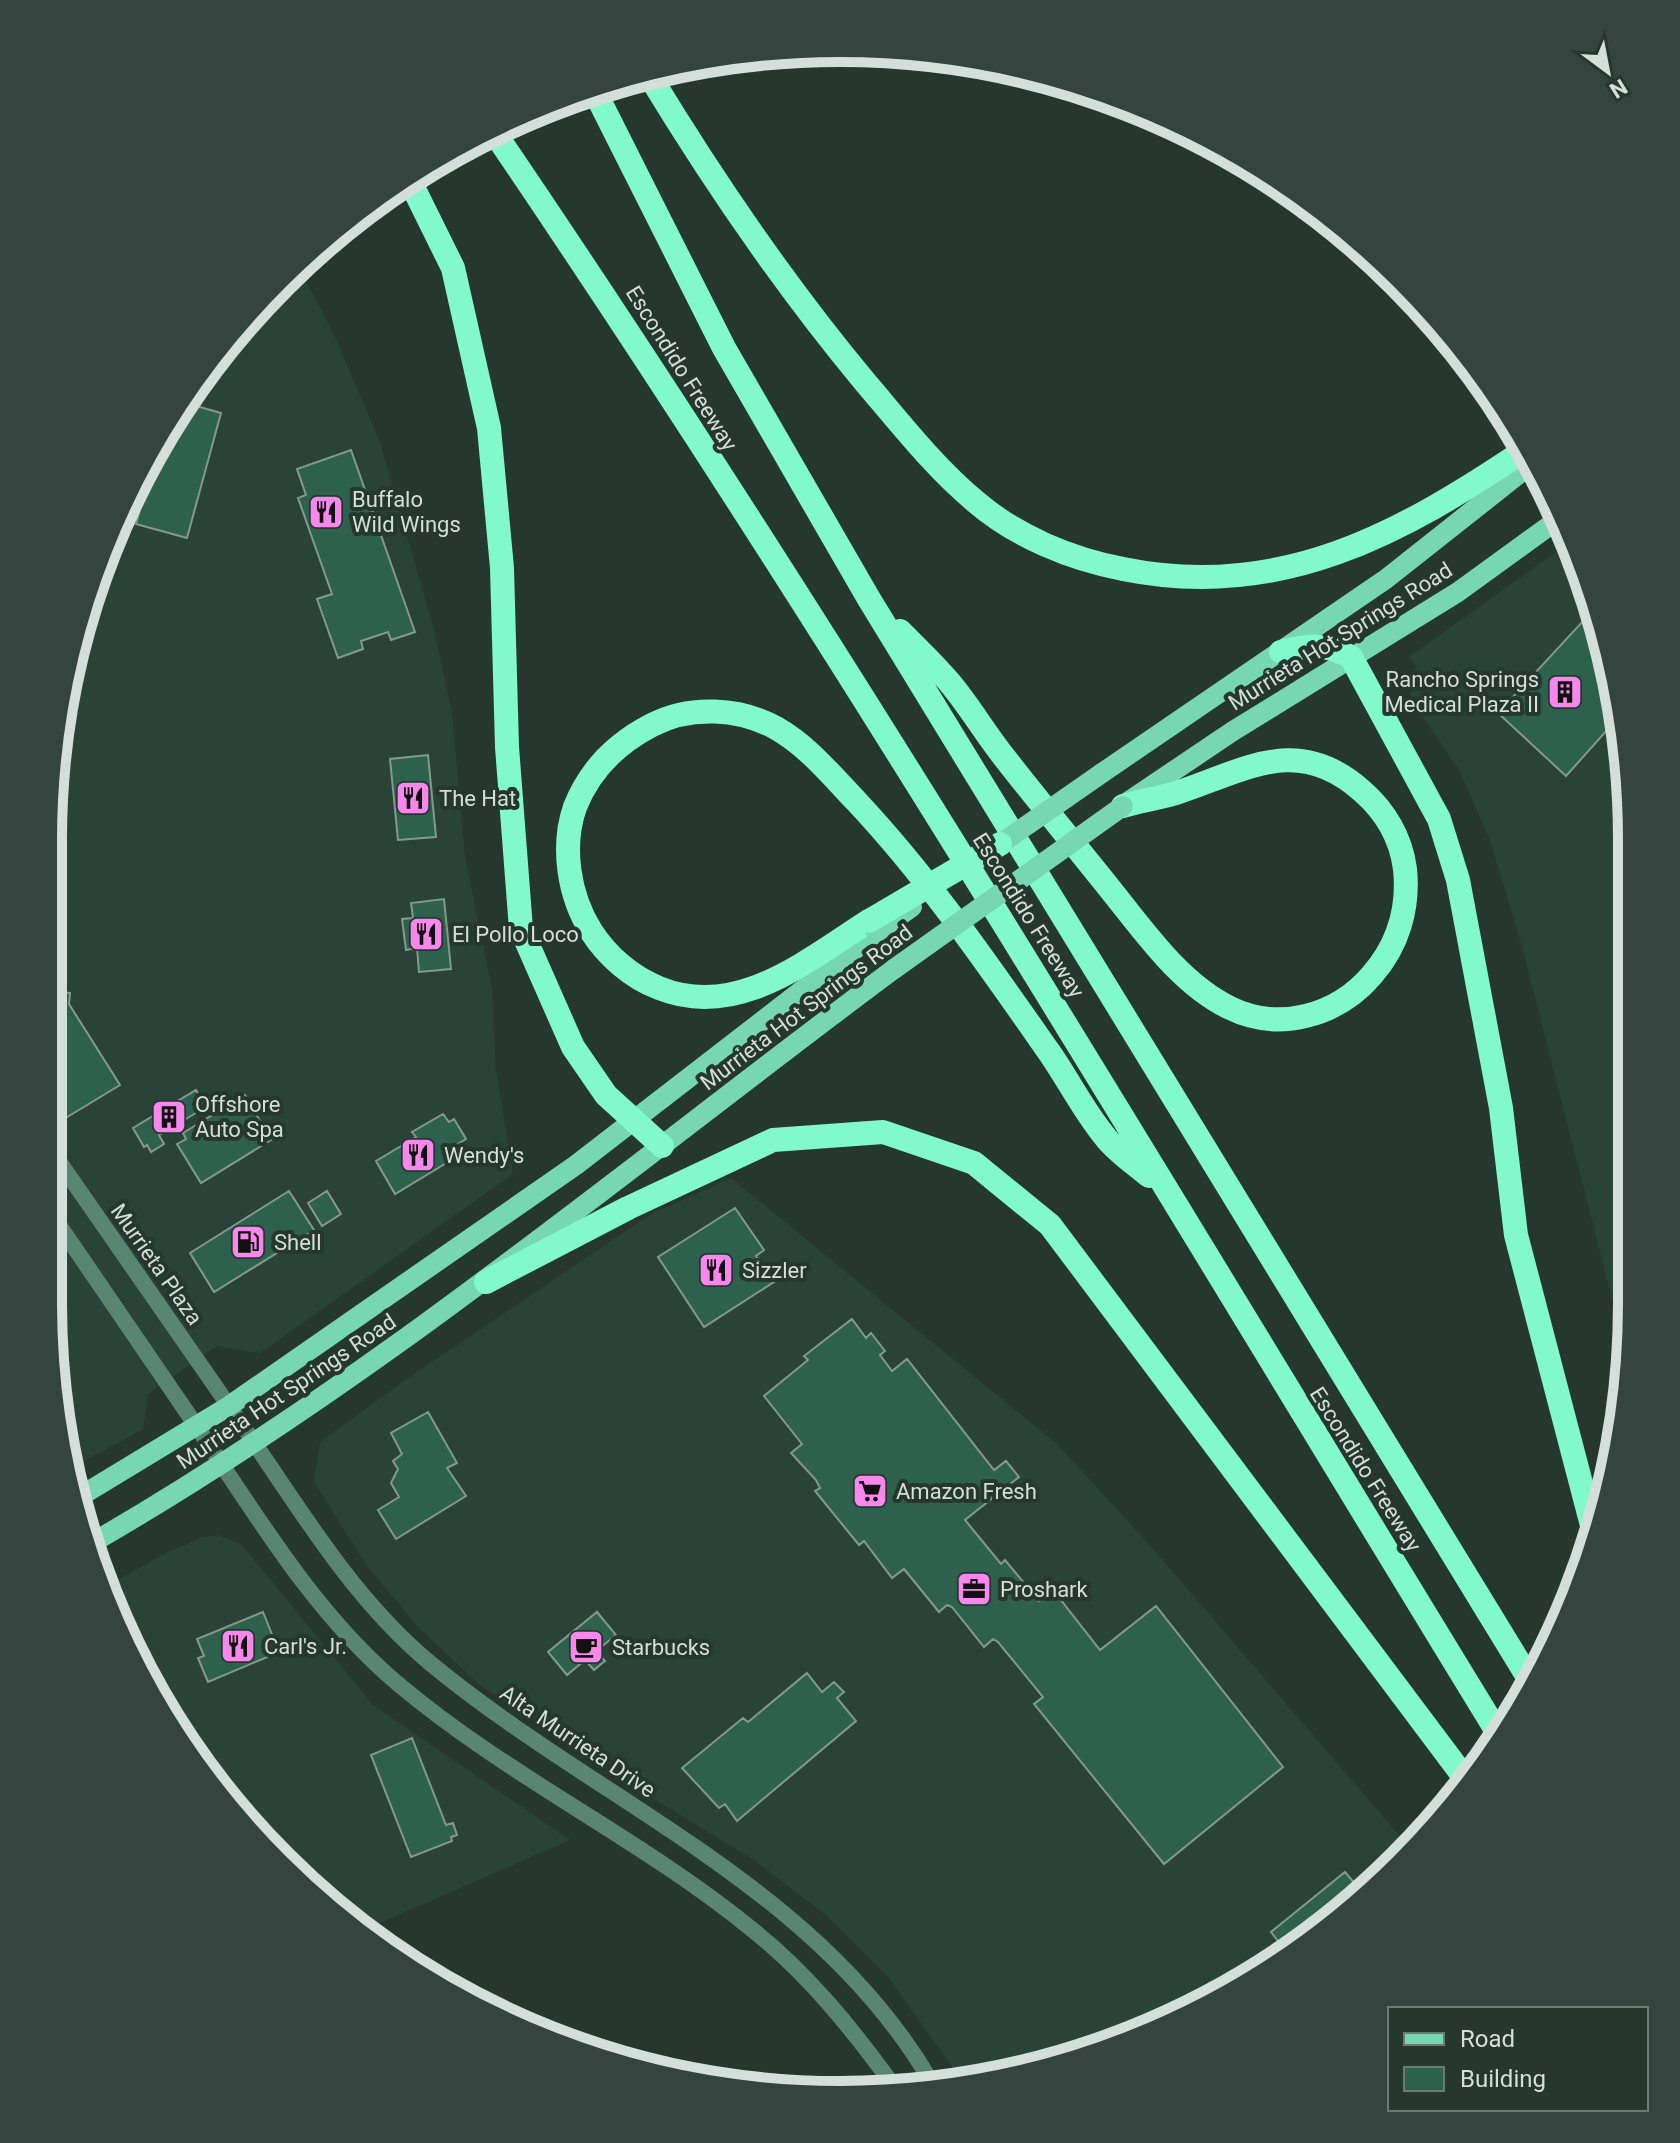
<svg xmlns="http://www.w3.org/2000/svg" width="1680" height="2143" viewBox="0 0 1680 2143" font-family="Roboto,sans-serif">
<rect width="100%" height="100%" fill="#263730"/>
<path fill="#2a4339" d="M 298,265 L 334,335 L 380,442 L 435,633 L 452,713 L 465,857 L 492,989 L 496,1070 L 513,1174 L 260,1353 L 217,1346 L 148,1394 L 143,1429 L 70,1469 L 48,1303 L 50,789 L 90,585 L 154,444 L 212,358 Z
M 1570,542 L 1590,586 L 1630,788 L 1632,1303 L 1627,1357 L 1521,943 L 1490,840 L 1459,770 L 1410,698 L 1416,666 L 1409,657 Z
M 731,1178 L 1057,1444 L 1147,1542 L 1411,1849 L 1400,1863 L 1236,1989 L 1045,2068 L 961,2079 L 889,1978 L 826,1915 L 754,1860 L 579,1753 L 481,1686 L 420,1629 L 367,1566 L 314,1482 L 320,1442 L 404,1381 L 651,1214 Z
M 219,1535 L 241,1544 L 373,1705 L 570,1840 L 366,1929 L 280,1863 L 154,1699 L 107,1586 L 168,1552 L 203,1537 Z"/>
<path fill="#2d614e" stroke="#84988f" stroke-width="2" d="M 182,402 L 221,413 L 187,538 L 136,524 L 161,434 Z
M 351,450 L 415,632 L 391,640 L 388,632 L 361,641 L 363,649 L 338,658 L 317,599 L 332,594 L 298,498 L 306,495 L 297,469 Z
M 1595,608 L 1617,719 L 1566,776 L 1498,713 Z
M 428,755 L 436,837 L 398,840 L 390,759 Z
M 444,899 L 451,969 L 419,972 L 417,948 L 406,950 L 402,919 L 413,918 L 411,903 Z
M 49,991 L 70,993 L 69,1004 L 120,1085 L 64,1119 L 49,1095 Z
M 196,1090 L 206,1107 L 159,1135 L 164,1144 L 151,1152 L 147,1145 L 144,1147 L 133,1128 Z
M 245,1095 L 271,1140 L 201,1183 L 177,1144 L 186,1139 L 183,1133 Z
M 443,1114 L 449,1122 L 454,1119 L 466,1139 L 448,1150 L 453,1159 L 395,1194 L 376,1161 L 416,1137 L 412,1132 Z
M 289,1191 L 314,1230 L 214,1292 L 190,1253 Z
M 327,1191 L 341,1214 L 322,1226 L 308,1203 Z
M 735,1208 L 764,1250 L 756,1256 L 774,1282 L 704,1327 L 658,1257 Z
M 852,1319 L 866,1338 L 871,1333 L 885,1351 L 880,1355 L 892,1371 L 907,1359 L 994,1470 L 1006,1461 L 1019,1477 L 965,1520 L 1001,1564 L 1005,1560 L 1039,1601 L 1053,1590 L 1100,1650 L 1156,1606 L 1283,1767 L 1164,1864 L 1034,1704 L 1043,1697 L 998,1642 L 993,1639 L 984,1647 L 952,1607 L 947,1605 L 939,1612 L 904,1569 L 892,1578 L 864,1541 L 859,1545 L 815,1491 L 820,1488 L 816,1480 L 791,1453 L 802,1444 L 764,1396 L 808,1360 L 804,1356 Z
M 428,1412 L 457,1463 L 447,1468 L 466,1496 L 396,1539 L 378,1510 L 399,1497 L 391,1483 L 398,1469 L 393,1461 L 402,1454 L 391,1433 Z
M 263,1612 L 279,1652 L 208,1682 L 198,1658 L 204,1656 L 197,1639 Z
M 597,1612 L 616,1635 L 596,1651 L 605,1661 L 594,1670 L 585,1660 L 567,1675 L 548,1652 Z
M 807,1673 L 822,1692 L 834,1682 L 844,1692 L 837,1698 L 856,1721 L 737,1821 L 725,1804 L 719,1808 L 682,1768 L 743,1718 L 748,1722 Z
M 412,1738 L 446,1825 L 453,1823 L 457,1835 L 451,1837 L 452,1841 L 411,1857 L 371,1755 Z
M 1345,1872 L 1362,1892 L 1286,1951 L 1271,1932 Z
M 1056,2049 L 1065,2060 L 1033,2070 Z"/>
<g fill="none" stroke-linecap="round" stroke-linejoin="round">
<path stroke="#598573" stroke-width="16" d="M 49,1147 L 229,1406
M 48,1209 L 197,1427"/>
<path stroke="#598573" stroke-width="16" d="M 229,1406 C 291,1494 347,1594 430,1663 C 599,1803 817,1885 932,2083
M 197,1427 C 256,1515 315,1614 397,1683 C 508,1777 642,1839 754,1931 C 809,1975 854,2031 895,2088"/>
<path stroke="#77d7b4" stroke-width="20" d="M 1102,773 L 1386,579 L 1534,462
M 1129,801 L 1233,731 L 1458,592 L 1560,518
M 74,1500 L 229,1406 L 576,1165 L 876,933
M 90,1544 C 377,1379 629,1166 894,969"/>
<path stroke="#82f8cd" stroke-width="24" d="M 649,75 C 714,182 785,286 865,382 C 900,423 934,467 976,502 C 1017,537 1071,559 1123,569 C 1280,601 1401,534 1528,448
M 593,88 L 724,348 L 869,599 L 1531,1682
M 494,132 C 849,654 1171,1199 1501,1738
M 409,179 L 453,268 L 489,428 L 502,568 L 507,747 L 521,929 L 573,1047 L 606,1095 L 662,1146
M 900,631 C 917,648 935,665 950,683 C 970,707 985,733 1004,757 C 1039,802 1075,845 1110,889 C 1144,931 1180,984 1230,1008 C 1279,1032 1337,1016 1372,975 C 1398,945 1409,908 1405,869 C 1401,838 1385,811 1362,791 C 1297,733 1244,771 1176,793 C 1159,798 1140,801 1123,806
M 1281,652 C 1309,645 1325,643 1351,657 L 1439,819 L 1458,880 L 1501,1108 L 1516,1235 L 1594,1533
M 869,921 C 806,961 737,1020 659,988 C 631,977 607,956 591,931 C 569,896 561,847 575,807 C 590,769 617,743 652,725 C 690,705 740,708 776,728 C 808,746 832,776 857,802 C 929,879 988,965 1049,1052 C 1068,1079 1084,1112 1106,1138 C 1117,1152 1135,1164 1149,1176
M 486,1282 L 628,1208 L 773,1140 L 883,1132 L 974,1163 L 1050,1225 L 1467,1781"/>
<path stroke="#77d7b4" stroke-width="20" d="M 987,853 L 1102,773
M 876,933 L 912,907
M 894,969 L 1123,806"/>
<path stroke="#82f8cd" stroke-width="24" d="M 869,921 L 1000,844"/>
</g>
<defs>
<g id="restaurant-square" transform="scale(1.8)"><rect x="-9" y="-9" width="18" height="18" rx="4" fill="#f788eb" stroke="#263730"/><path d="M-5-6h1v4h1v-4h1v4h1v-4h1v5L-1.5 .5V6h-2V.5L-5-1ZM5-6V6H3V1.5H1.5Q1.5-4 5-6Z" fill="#111"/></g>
<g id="building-square" transform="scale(1.8)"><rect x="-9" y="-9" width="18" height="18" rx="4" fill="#f788eb" stroke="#263730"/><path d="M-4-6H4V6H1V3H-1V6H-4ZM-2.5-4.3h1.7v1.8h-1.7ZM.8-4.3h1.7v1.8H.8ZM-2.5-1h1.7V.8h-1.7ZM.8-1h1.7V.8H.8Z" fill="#111"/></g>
<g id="fuel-square" transform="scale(1.8)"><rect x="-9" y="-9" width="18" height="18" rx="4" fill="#f788eb" stroke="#263730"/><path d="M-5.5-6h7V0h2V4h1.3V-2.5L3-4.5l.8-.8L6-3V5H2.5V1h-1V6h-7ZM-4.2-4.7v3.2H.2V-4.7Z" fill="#111"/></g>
<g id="supermarket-square" transform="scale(1.8)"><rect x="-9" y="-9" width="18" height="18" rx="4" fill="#f788eb" stroke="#263730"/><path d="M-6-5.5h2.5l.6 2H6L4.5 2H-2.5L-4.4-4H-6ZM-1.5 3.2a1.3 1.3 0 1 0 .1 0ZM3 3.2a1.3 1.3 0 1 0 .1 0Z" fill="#111"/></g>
<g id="office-square" transform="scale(1.8)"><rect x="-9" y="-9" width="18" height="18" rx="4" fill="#f788eb" stroke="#263730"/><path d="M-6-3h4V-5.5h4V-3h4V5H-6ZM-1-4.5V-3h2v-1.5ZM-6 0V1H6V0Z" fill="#111"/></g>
<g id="cafe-square" transform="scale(1.8)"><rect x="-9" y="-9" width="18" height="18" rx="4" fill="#f788eb" stroke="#263730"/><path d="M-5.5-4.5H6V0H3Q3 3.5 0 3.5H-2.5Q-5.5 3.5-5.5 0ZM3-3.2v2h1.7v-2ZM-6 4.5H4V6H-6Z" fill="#111"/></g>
</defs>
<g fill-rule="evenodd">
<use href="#restaurant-square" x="326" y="512"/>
<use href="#building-square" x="1565" y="692"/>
<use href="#restaurant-square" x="413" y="798"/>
<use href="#restaurant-square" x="426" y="934"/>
<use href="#building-square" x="169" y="1117"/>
<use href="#restaurant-square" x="418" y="1155"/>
<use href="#fuel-square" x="248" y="1242"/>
<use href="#restaurant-square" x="716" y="1270"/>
<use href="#supermarket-square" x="870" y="1491"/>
<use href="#office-square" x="974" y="1589"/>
<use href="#restaurant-square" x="238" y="1646"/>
<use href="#cafe-square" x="586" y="1647"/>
</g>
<g text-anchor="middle" stroke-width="8" stroke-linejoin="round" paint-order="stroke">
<g font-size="22" fill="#d4deda" stroke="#263730">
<text transform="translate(682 368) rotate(58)" y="8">Escondido Freeway</text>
<text transform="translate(1340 636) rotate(-32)" y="8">Murrieta Hot Springs Road</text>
<text transform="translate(1029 915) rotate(58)" y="8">Escondido Freeway</text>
<text transform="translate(806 1007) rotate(-37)" y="8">Murrieta Hot Springs Road</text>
<text transform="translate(157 1264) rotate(55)" y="8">Murrieta Plaza</text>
<text transform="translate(286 1391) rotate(-34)" y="8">Murrieta Hot Springs Road</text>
<text transform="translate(1366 1469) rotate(58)" y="8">Escondido Freeway</text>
<text transform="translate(578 1741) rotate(34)" y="8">Alta Murrieta Drive</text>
</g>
<g font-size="22" fill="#d4deda" stroke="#263730" text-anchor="start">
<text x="352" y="507">Buffalo<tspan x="352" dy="25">Wild Wings</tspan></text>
<text x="1539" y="687" text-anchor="end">Rancho Springs<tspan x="1539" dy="25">Medical Plaza II</tspan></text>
<text x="439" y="806">The Hat</text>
<text x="452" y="942">El Pollo Loco</text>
<text x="195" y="1112">Offshore<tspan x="195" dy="25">Auto Spa</tspan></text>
<text x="444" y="1163">Wendy's</text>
<text x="274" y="1250">Shell</text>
<text x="742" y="1278">Sizzler</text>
<text x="896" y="1499">Amazon Fresh</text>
<text x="1000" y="1597">Proshark</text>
<text x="264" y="1654">Carl's Jr.</text>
<text x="612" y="1655">Starbucks</text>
</g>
</g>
<path d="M0 0H1680V2143H0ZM840 62H840A778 778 0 0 1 1618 840V1303A778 778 0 0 1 840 2081H840A778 778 0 0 1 62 1303V840A778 778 0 0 1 840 62Z" fill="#34443e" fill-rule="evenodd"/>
<path fill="none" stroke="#d4deda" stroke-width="10" d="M840 62H840A778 778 0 0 1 1618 840V1303A778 778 0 0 1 840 2081H840A778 778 0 0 1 62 1303V840A778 778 0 0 1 840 62Z"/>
<rect x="1388" y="2007" width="260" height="104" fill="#263730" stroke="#6c7a74" stroke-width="2"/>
<rect x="1404" y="2033" width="40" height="12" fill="#77d7b4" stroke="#6c7a74" stroke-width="2"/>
<text x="1460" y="2047" font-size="24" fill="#d4deda">Road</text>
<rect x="1404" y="2067" width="40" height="24" fill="#2d614e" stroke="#6c7a74" stroke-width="2"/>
<text x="1460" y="2087" font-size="24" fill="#d4deda">Building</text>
<g transform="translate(1608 72) rotate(148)" stroke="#263730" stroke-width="6" paint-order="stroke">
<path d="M0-6L14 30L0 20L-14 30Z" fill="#d4deda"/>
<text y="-12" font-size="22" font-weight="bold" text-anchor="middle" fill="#d4deda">N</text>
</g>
</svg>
